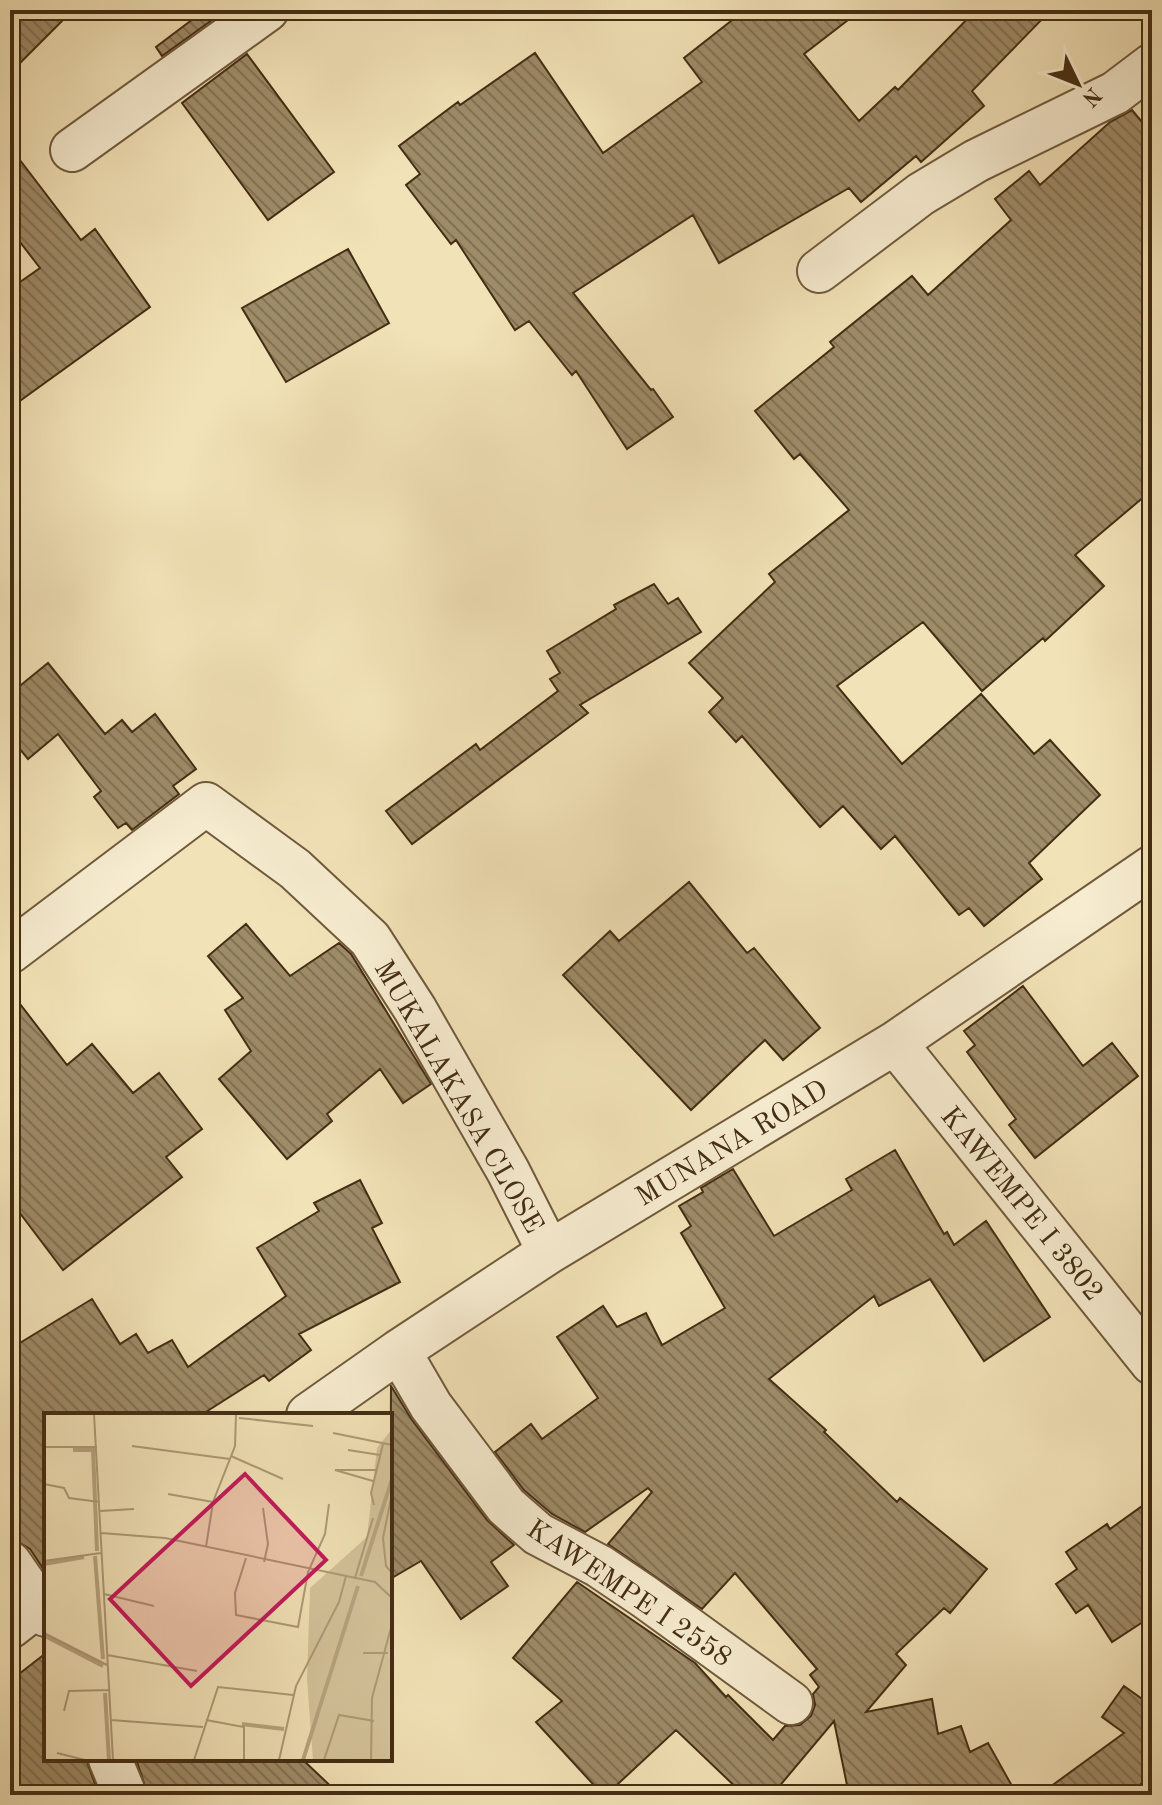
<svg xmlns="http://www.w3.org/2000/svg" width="1162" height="1805" viewBox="0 0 1162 1805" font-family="'Old Standard TT',serif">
<defs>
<pattern id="building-back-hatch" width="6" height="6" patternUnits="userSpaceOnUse" patternTransform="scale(2)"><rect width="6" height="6" fill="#9e8b68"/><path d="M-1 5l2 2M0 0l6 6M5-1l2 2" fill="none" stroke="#827254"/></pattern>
</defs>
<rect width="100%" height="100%" fill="#f2e2b7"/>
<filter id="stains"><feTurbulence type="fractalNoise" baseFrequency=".0025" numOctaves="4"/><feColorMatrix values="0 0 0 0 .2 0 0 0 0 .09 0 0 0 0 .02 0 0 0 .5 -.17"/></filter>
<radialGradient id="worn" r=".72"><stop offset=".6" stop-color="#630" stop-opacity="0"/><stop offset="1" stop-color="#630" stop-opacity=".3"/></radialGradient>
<path fill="url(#building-back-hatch)" stroke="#442d13" stroke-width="2" d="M 10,10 L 73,10 L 10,73 Z
M 205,10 L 215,10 L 219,15 L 162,56 L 156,47 Z
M 745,10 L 861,10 L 804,54 L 859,121 L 895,87 L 898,90 L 976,10 L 1051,10 L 972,91 L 984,106 L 921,162 L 916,156 L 861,202 L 849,188 L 719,263 L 693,215 L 573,293 L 651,390 L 653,389 L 673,417 L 627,449 L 576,371 L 572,375 L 529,321 L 515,330 L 456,240 L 451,244 L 406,185 L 420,174 L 399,146 L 458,102 L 460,105 L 535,53 L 603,153 L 702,82 L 684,58 Z
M 247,54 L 334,172 L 268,220 L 182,103 Z
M 1132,110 L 1152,134 L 1152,490 L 1075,555 L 1104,586 L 1045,641 L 1043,638 L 982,691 L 923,622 L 837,686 L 902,764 L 981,694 L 1034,754 L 1050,740 L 1100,795 L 1029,863 L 1042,879 L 984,926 L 969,908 L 959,915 L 895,836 L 881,849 L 843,806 L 820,827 L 742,736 L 736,742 L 709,712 L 723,698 L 689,663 L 775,582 L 769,574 L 849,510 L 800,454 L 794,459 L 755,411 L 834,347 L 830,342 L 912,276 L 928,295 L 1011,220 L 995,199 L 1029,171 L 1040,185 L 1110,122 Z
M 10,147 L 81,240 L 95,229 L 150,307 L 10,408 L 10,289 L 40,268 L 10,229 Z
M 348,249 L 389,323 L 286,382 L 242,308 Z
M 654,584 L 668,604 L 678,598 L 701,632 L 580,705 L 588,713 L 412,844 L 386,811 L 476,744 L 480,750 L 558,691 L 550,679 L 560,673 L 547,651 L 616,609 L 614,605 Z
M 48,663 L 105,734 L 122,720 L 132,732 L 155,714 L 196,769 L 173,786 L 179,794 L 132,830 L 126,823 L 118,828 L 94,797 L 101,791 L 58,734 L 28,759 L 10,737 L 10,694 Z
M 689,882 L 747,953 L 754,948 L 820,1028 L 783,1060 L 765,1040 L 691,1110 L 563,975 L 610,931 L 619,941 Z
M 246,924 L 290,976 L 339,943 L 351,954 L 431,1084 L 403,1103 L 380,1069 L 327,1114 L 332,1121 L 287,1159 L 219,1079 L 251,1051 L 225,1010 L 243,998 L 208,956 Z
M 1023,986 L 1083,1066 L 1112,1043 L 1138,1076 L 1035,1158 L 1009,1125 L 1016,1119 L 967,1052 L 975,1045 L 964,1031 Z
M 10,991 L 67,1065 L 92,1044 L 133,1093 L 159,1073 L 202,1129 L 166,1157 L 182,1177 L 63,1270 L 10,1200 Z
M 895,1150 L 944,1234 L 947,1232 L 954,1245 L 986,1221 L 1050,1317 L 984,1361 L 930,1279 L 879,1306 L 874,1296 L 769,1379 L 826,1430 L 824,1432 L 897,1502 L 900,1498 L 987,1569 L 950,1613 L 944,1608 L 896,1654 L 906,1665 L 866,1712 L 932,1699 L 938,1734 L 961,1726 L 970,1752 L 988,1743 L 1017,1795 L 946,1795 L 942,1789 L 921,1793 L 849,1795 L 834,1721 L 772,1795 L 744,1795 L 676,1730 L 606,1795 L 603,1795 L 536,1722 L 562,1701 L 513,1658 L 577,1582 L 695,1663 L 726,1697 L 728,1695 L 773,1740 L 785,1726 L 800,1725 L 811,1716 L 815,1705 L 813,1694 L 819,1687 L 810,1675 L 817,1669 L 735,1573 L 702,1609 L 608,1544 L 652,1492 L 648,1488 L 585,1532 L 552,1514 L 524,1490 L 495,1452 L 531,1424 L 542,1439 L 598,1398 L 557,1337 L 603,1306 L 617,1327 L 646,1313 L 662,1345 L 725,1308 L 681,1233 L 691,1226 L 679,1206 L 703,1192 L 701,1188 L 733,1169 L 774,1236 L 852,1190 L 846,1179 Z
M 360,1180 L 382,1223 L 372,1228 L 400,1282 L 299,1334 L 311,1350 L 269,1381 L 264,1375 L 201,1415 L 46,1415 L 46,1573 L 30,1549 L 15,1540 L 10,1533 L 10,1349 L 92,1299 L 120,1344 L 136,1334 L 148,1353 L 172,1340 L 188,1367 L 286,1296 L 257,1248 L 319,1211 L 314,1203 Z
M 391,1386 L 412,1420 L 487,1520 L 514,1545 L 491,1562 L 508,1586 L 461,1619 L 421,1561 L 390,1579 Z
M 1152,1499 L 1152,1616 L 1112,1642 L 1088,1605 L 1076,1613 L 1056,1584 L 1077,1569 L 1066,1552 L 1107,1524 L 1110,1529 Z
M 46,1653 L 46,1759 L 86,1759 L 99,1795 L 10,1795 L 10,1681 Z
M 1124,1686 L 1152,1706 L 1152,1770 L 1132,1795 L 1039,1795 L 1124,1733 L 1102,1717 Z
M 136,1759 L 302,1759 L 340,1795 L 148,1795 Z"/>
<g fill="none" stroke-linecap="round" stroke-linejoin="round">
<g stroke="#705a3c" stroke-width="46">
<path id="minor" d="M 72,150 L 267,10
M 819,271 L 921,194 L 976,161 L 1115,93 L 1152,65
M 10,952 L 206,804 L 295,869 L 370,939 L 415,1009 L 508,1171 L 549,1252
M 895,1043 L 1152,1363
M 399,1351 L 431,1406 L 506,1506 L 538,1534 L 599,1566 L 645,1597 L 791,1703
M 308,1415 L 399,1351 L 549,1252 L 895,1043 L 1152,867
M 10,1563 L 46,1615
M 10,1627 L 46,1599
M 110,1759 L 125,1795"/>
</g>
<use href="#minor" stroke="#f7ecd0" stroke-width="42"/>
</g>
<g text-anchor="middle" stroke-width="6" stroke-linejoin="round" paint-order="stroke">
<g font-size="28" fill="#442d13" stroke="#f7ecd0">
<text transform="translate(460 1096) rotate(60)" y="10">MUKALAKASA CLOSE</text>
<text transform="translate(731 1142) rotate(-31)" y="10">MUNANA ROAD</text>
<text transform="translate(1023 1203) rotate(51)" y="10">KAWEMPE I 3802</text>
<text transform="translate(630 1592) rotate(34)" y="10">KAWEMPE I 2558</text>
</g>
</g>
<g transform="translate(44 1413)">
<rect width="348" height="348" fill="#f2e2b7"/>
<path d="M 348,16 L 348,347 L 269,347 L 263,266 L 266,175 L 323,124 L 333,35 Z" fill="#d4c39b"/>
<path fill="none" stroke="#b7a47f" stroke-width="4" d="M 29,37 L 49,37 L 53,138M 51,143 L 59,246M 0,151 L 40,144M 317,163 L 348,66M 1,223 L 59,253M 61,280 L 65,347M 198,311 L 240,316M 259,347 L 314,173"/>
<path fill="none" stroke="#ac9a75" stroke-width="2" d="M 50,1 L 69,347M 195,5 L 269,13M 289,20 L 348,32M 88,33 L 186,46M 0,34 L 53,34M 304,37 L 336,42M 187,43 L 239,66M 329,68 L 291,57 L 332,57M 0,71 L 20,75 L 25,85 L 56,89M 348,80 L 339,125 L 342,153 L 348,160M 124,81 L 169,89M 330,92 L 327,80 L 339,31M 219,95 L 224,131 L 220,149M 56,98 L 90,96M 57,120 L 121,125 L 331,169 L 348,185M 162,134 L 169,89 L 191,33 L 192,1M 202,145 L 191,180 L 192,202 L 254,214 L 264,159 L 281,121 L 285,91M 0,148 L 57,140M 311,165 L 329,105M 60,181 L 110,193M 0,220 L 63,252M 319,240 L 344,240M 63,242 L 153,258M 20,298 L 25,278 L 65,277M 67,307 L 159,314M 162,307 L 200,314 L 200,347M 13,340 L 41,347M 150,347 L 174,274 L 249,282M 235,347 L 252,273 L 295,189 L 302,163M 280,347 L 295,302 L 330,308M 327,347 L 328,285 L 348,211"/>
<path fill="#c2185b" fill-opacity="0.15" stroke="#c2185b" stroke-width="4" d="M 201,61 L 282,147 L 147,273 L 66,186 Z"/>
<rect width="348" height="348" fill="none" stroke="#442d13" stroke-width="4"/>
</g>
<rect width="1162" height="1805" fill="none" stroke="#f2e2b7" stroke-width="40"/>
<rect x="12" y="12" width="1138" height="1781" fill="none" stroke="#442d13" stroke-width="4"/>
<rect x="20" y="20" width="1122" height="1765" fill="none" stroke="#442d13" stroke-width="2"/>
<g transform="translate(1078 84) rotate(133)" stroke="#f7ecd0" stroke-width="6" paint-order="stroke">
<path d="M0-6L14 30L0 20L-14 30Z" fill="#442d13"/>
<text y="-12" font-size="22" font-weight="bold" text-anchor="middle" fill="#442d13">N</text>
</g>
<rect width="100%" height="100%" filter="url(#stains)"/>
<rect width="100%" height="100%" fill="url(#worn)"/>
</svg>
